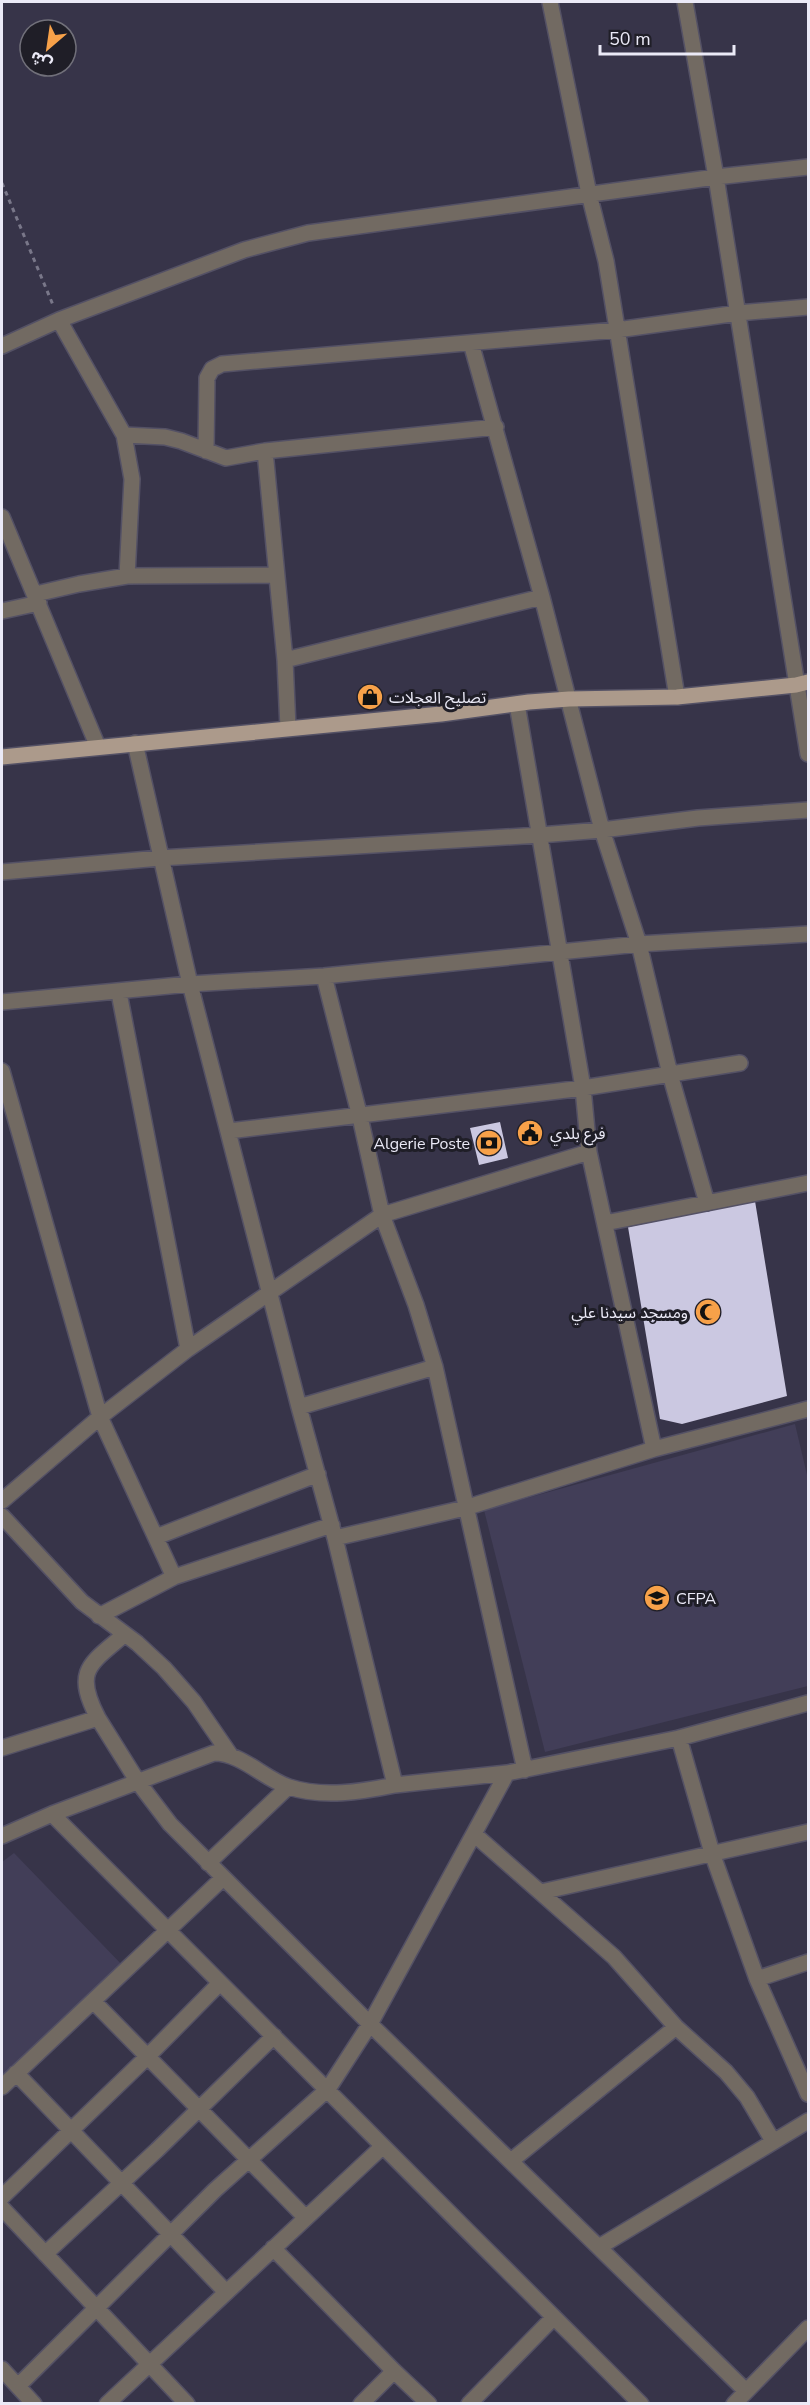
<svg xmlns="http://www.w3.org/2000/svg" width="810" height="2405" viewBox="0 0 810 2405" font-family="'Nunito Sans','Noto Sans Arabic',sans-serif">
<rect width="100%" height="100%" fill="#373449"/>
<path fill="#423e58" d="M 795,1424 L 808,1479 L 808,1686 L 545,1752 L 484,1510 Z
M 14,1853 L 127,1970 L 2,2087 L 2,1862 Z"/>
<path fill="#cbc8e1" d="M 500,1122 L 508,1158 L 479,1165 L 470,1128 Z
M 755,1201 L 787,1396 L 682,1424 L 660,1419 L 628,1227 Z"/>
<g fill="none" stroke-linecap="round" stroke-linejoin="round">
<g stroke="#545165" stroke-width="18">
<path id="street" d="M 550,2 L 589,194 L 606,261 L 677,697
M 685,2 L 716,177 L 808,754
M 59,320 L 124,435 L 132,479 L 127,576
M 471,343 L 542,597 L 602,830 L 639,944 L 670,1074 L 707,1203
M 2,346 L 59,320 L 244,250 L 308,233 L 716,177 L 808,167
M 124,435 L 165,437 L 181,441 L 226,458 L 265,451 L 496,427
M 206,451 L 207,378 L 212,369 L 222,364 L 617,330 L 738,313 L 808,307
M 265,451 L 285,660 L 288,728
M 2,517 L 98,747
M 36,594 L 79,584 L 127,576 L 275,575
M 2,611 L 39,603
M 285,660 L 542,597
M 517,704 L 583,1088 L 589,1152 L 654,1449
M 135,743 L 190,984 L 299,1407 L 335,1538 L 465,1508 L 654,1449 L 808,1409
M 2,872 L 160,858 L 540,835 L 602,830 L 698,818 L 808,810
M 324,976 L 360,1117 L 382,1215 L 416,1305 L 435,1367 L 525,1770
M 119,993 L 188,1349
M 2,1002 L 190,984 L 324,976 L 639,944 L 808,934
M 2,1071 L 100,1417 L 174,1577
M 229,1131 L 583,1088 L 740,1063
M 605,1223 L 808,1183
M 299,1407 L 435,1367
M 2,1501 L 100,1417 L 188,1349 L 382,1215 L 589,1152
M 2,1516 L 82,1602 L 137,1643 L 164,1668 L 194,1702 L 231,1756
M 156,1537 L 318,1474
M 335,1538 L 395,1785 L 507,1773
M 99,1616 L 174,1577 L 332,1525
M 98,1718 C 73,1670 90,1664 125,1634
M 679,1738 L 712,1853 L 757,1979 L 808,2094
M 2,1748 L 98,1718 L 138,1782 L 170,1824 L 370,2024 L 746,2391
M 52,1814 L 214,1753 C 242,1753 264,1779 289,1787 C 323,1798 361,1792 395,1785
M 474,1834 L 614,1957 L 676,2027 L 726,2072 L 747,2097 L 773,2141
M 2,1836 L 52,1814 C 248,2011 444,2208 641,2404
M 208,1863 L 288,1787
M 541,1892 L 808,1832
M 757,1979 L 808,1962
M 93,2001 L 306,2218
M 16,2073 L 226,2292
M 2,2087 L 223,1878
M 511,2161 L 676,2027
M 2,2197 L 147,2057 L 219,1984
M 2,2208 L 187,2404
M 599,2247 L 808,2121
M 273,2248 L 394,2371 L 429,2404
M 45,2254 L 157,2150 L 274,2036
M 2,2369 L 34,2404
M 18,2386 L 215,2190 L 328,2089 L 370,2024 L 507,1773 L 679,1738 L 808,1703
M 107,2404 L 382,2147
M 361,2404 L 394,2371
M 469,2404 L 554,2317
M 734,2404 L 808,2328"/>
</g>
<g stroke="#545165" stroke-width="18">
<path id="primary" d="M 2,757 L 441,714 L 529,702 L 569,699 L 677,697 L 796,685 L 808,682"/>
</g>
<path stroke="#797789" stroke-width="3" stroke-dasharray="4.5 4.5" stroke-linecap="butt" d="M 2,183 L 53,305"/>
<use href="#street" stroke="#726a62" stroke-width="15"/>
<use href="#primary" stroke="#ac9a8b" stroke-width="15"/>
</g>
<defs>
<g id="shop-disc" transform="scale(1.35)"><circle r="9.5" fill="#f7a149" stroke="#1f1e27"/><path d="M-5-2.5h2.3a2.7 3.5 0 0 1 5.4 0H5L5.5 6h-11ZM-1.5-2.5h3a1.5 2.3 0 0 0-3 0Z" fill="#111"/></g>
<g id="civic-disc" transform="scale(1.35)"><circle r="9.5" fill="#f7a149" stroke="#1f1e27"/><path d="M-.6-6.5H3V-4.5H.6V-3L4-1V1h2V6H-6V1h2V-1L-.6-3ZM-1.2 2.5V6h2.4V2.5Z" fill="#111"/></g>
<g id="bank-disc" transform="scale(1.35)"><circle r="9.5" fill="#f7a149" stroke="#1f1e27"/><path d="M-6-4H6V4H-6ZM0-2.3a2.3 2.3 0 1 0 0 4.6a2.3 2.3 0 1 0 0-4.6Z" fill="#111"/></g>
<g id="mosque-disc" transform="scale(1.35)"><circle r="9.5" fill="#f7a149" stroke="#1f1e27"/><path d="M3.5-4.9A6 6 0 1 0 3.5 4.9A5 5 0 1 1 3.5-4.9Z" fill="#111"/></g>
<g id="university-disc" transform="scale(1.35)"><circle r="9.5" fill="#f7a149" stroke="#1f1e27"/><path d="M0-5L7-2L0 1L-7-2ZM-4 1L0 2.5L4 1V4Q0 6-4 4Z" fill="#111"/></g>
</defs>
<g fill-rule="evenodd">
<use href="#shop-disc" x="370" y="697"/>
<use href="#civic-disc" x="530" y="1133"/>
<use href="#bank-disc" x="489" y="1143"/>
<use href="#mosque-disc" x="708" y="1312"/>
<use href="#university-disc" x="657" y="1598"/>
</g>
<g text-anchor="middle" stroke-width="6" stroke-linejoin="round" paint-order="stroke">
<g font-size="16" fill="#ebeaf7" stroke="#1f1e27" text-anchor="start">
<text x="389" y="703">تصليح العجلات</text>
<text x="550" y="1139">فرع بلدي</text>
<text x="470" y="1149" text-anchor="end">Algerie Poste</text>
<text x="688" y="1318" text-anchor="end">ومسجد سيدنا علي</text>
<text x="676" y="1604">CFPA</text>
</g>
</g>
<rect width="810" height="2405" fill="none" stroke="#ebeaf7" stroke-width="6"/>
<g transform="translate(48 48) rotate(209)"><circle r="28" fill="#1f1e27" stroke="#71707a" stroke-width="1.5"/>
<path d="M0-4.5L10 22L0 15L-10 22Z" fill="#f7a149"/>
<text y="-9" font-size="16" font-weight="bold" text-anchor="middle" fill="#ebeaf7">ش</text>
</g>
<path d="M600 45v9h134v-9" fill="none" stroke="#ebeaf7" stroke-width="3"/>
<text x="609" y="45" font-size="18" fill="#ebeaf7" stroke="#1f1e27" stroke-width="4.5" paint-order="stroke">50 m</text>
</svg>
